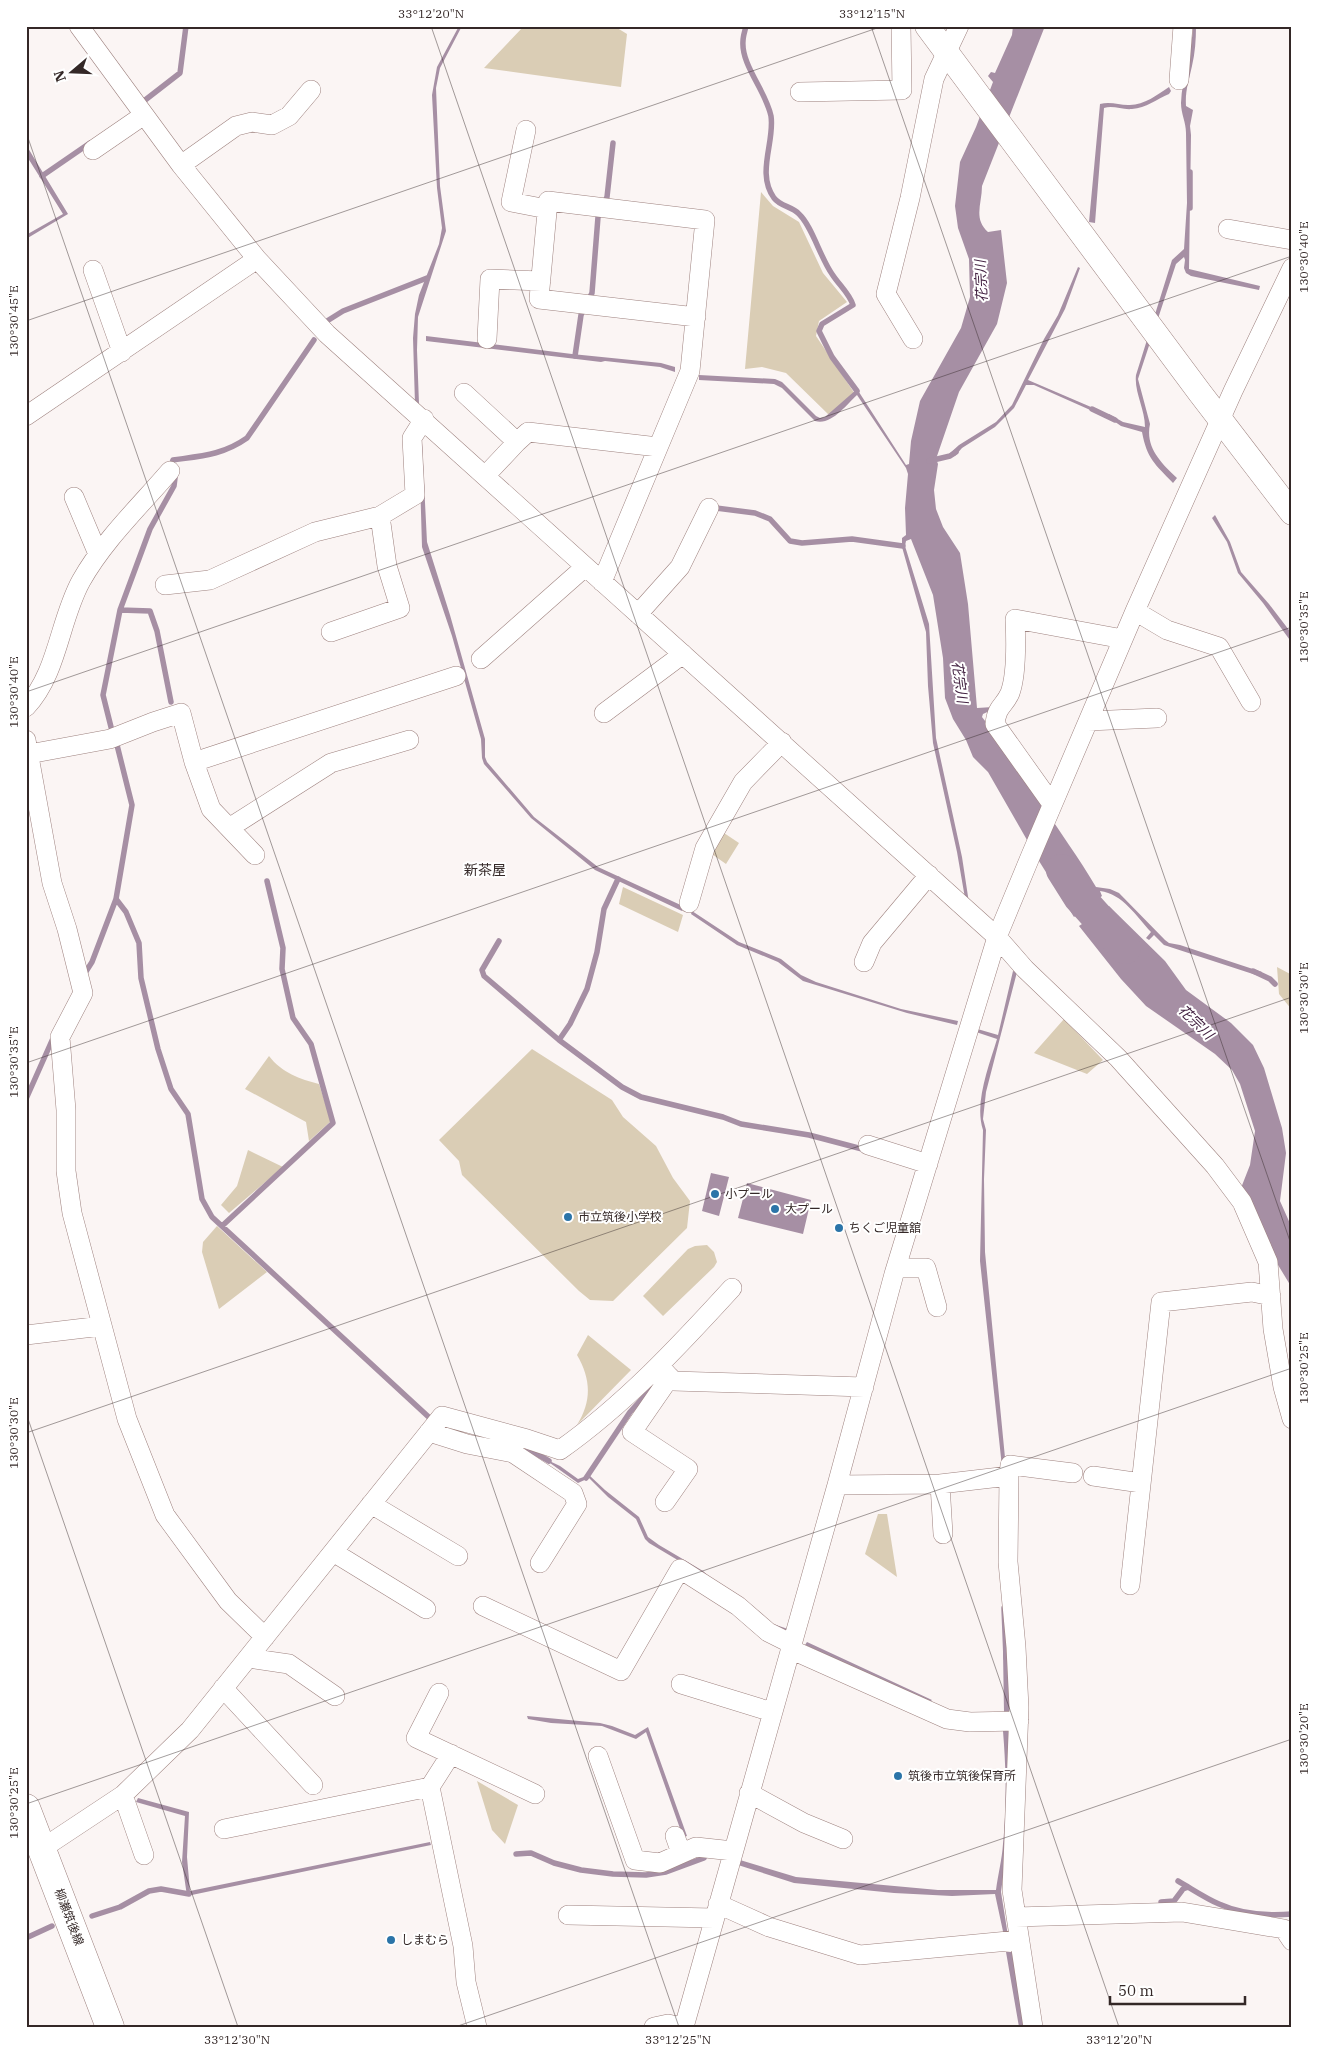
<svg xmlns="http://www.w3.org/2000/svg" width="1318" height="2053" viewBox="0 0 1318 2053" font-family="'IBM Plex Serif','Noto Sans JP',serif">
<rect width="100%" height="100%" fill="#fbf5f4"/>
<path fill="#dacdb5" d="M 524,26 L 614,26 L 627,34 L 621,87 L 484,68 Z
M 761,192 L 773,206 L 799,222 L 823,273 L 847,302 L 819,321 L 816,336 L 855,394 L 829,415 L 786,373 L 762,367 L 745,369 Z
M 721,831 L 739,843 L 726,864 L 709,852 Z
M 623,887 L 683,915 L 678,932 L 619,904 Z
M 1277,967 L 1292,975 L 1292,1010 L 1279,994 Z
M 1064,1019 L 1103,1060 L 1087,1074 L 1034,1053 Z
M 532,1049 L 612,1100 L 623,1117 L 656,1146 L 673,1178 L 690,1201 L 687,1228 L 613,1301 L 590,1300 L 579,1291 L 462,1175 L 459,1161 L 439,1140 Z
M 269,1056 C 282,1073 300,1079 319,1084 L 331,1121 L 309,1141 L 306,1122 L 245,1089 Z
M 248,1150 L 283,1167 L 229,1213 L 221,1205 L 237,1186 Z
M 217,1226 L 267,1272 L 219,1309 L 202,1252 L 203,1242 Z
M 707,1245 L 714,1252 L 717,1262 L 714,1267 L 663,1316 L 643,1296 L 688,1249 L 695,1246 Z
M 588,1335 L 631,1370 L 577,1425 C 592,1401 591,1379 577,1355 Z
M 878,1514 L 887,1514 L 897,1577 L 865,1554 Z
M 477,1781 L 518,1805 L 505,1844 L 492,1830 Z"/>
<path fill="#a68fa4" d="M 459,26 L 462,26 L 440,68 L 436,88 L 440,186 L 446,231 L 418,317 L 417,350 L 419,404 L 415,404 L 413,338 L 415,314 L 419,295 L 439,244 L 442,228 L 437,188 L 432,95 L 437,67 Z
M 1013,26 L 1045,26 L 982,186 C 982,203 973,219 988,232 L 1001,230 L 1007,283 L 997,324 L 959,392 L 936,459 L 938,464 L 934,490 L 936,509 L 943,527 L 960,553 L 968,604 L 977,708 L 993,707 L 994,709 L 983,714 L 982,717 C 1004,744 1021,774 1041,803 C 1059,831 1079,858 1096,887 L 1110,889 L 1119,893 L 1165,940 L 1169,943 L 1180,945 L 1262,972 L 1259,976 L 1164,945 L 1154,935 L 1149,940 L 1146,938 L 1151,932 C 1136,916 1123,894 1100,891 L 1102,896 L 1074,917 L 1039,861 L 988,772 L 973,757 L 966,740 L 953,719 L 945,698 L 943,658 L 933,595 L 911,539 L 906,541 L 905,546 L 929,624 L 936,738 L 962,857 L 969,903 L 966,904 L 957,852 L 933,743 L 928,686 L 926,632 L 902,547 L 902,538 L 906,535 L 905,508 L 908,474 L 906,468 L 857,395 C 846,405 831,426 815,421 L 782,388 L 774,384 L 699,380 L 699,375 L 775,379 L 782,382 L 816,416 L 820,418 L 825,417 L 857,389 L 906,465 L 909,464 L 911,441 L 920,401 L 961,328 L 970,297 L 969,259 L 958,228 L 955,206 L 960,162 L 976,127 L 993,82 L 988,76 L 991,72 L 995,73 L 1012,35 Z
M 1193,26 L 1196,26 C 1196,40 1195,53 1192,66 C 1189,80 1185,91 1186,106 L 1193,110 L 1190,126 L 1191,135 L 1189,269 L 1260,286 L 1259,290 L 1191,276 L 1186,273 L 1184,268 L 1185,260 L 1184,257 L 1176,264 L 1138,379 L 1150,424 C 1145,447 1161,463 1177,478 L 1173,483 C 1155,464 1147,459 1142,432 L 1121,426 L 1108,417 L 1109,414 L 1123,422 L 1145,427 C 1145,409 1134,392 1136,375 L 1172,260 L 1184,249 L 1187,203 L 1186,133 C 1186,122 1181,114 1181,103 C 1182,77 1192,53 1193,26 Z
M 1169,87 L 1171,91 L 1169,94 C 1157,99 1146,108 1132,109 C 1122,110 1113,105 1104,108 L 1095,223 L 1089,222 L 1100,104 C 1110,101 1119,105 1128,105 C 1143,106 1157,95 1169,87 Z
M 28,148 L 68,214 L 26,239 L 26,235 L 63,214 L 26,155 Z
M 1078,267 L 1080,268 L 1065,309 L 1028,380 L 1098,410 L 1097,413 L 1034,385 L 1026,385 L 1014,408 L 995,427 L 962,448 L 955,456 L 950,457 L 949,454 L 959,445 L 996,422 L 1012,405 L 1044,339 L 1058,315 Z
M 426,336 L 572,354 L 661,363 L 675,367 L 675,372 L 660,367 L 605,361 L 601,362 L 426,341 Z
M 419,443 L 422,443 L 427,542 L 450,615 L 485,739 L 485,757 L 487,762 L 534,817 L 598,867 L 685,907 L 682,911 L 595,870 L 531,818 L 484,764 L 482,758 L 481,739 L 452,636 L 422,547 Z
M 1215,515 L 1230,542 L 1241,572 L 1269,604 L 1292,634 L 1292,643 L 1263,603 L 1238,573 L 1227,542 L 1212,518 Z
M 1109,906 L 1165,961 L 1186,990 L 1231,1023 L 1253,1045 L 1264,1068 L 1282,1128 L 1286,1153 L 1280,1201 L 1292,1228 L 1292,1288 L 1275,1260 L 1241,1188 L 1250,1165 L 1255,1131 L 1240,1084 L 1232,1070 L 1215,1054 L 1146,1006 L 1121,979 L 1079,926 Z
M 692,911 L 739,942 L 781,959 L 801,975 L 816,982 L 901,1009 L 958,1021 L 957,1025 L 907,1013 L 803,981 L 778,962 L 737,945 L 691,914 Z
M 1013,971 L 1017,972 L 986,1092 L 983,1119 L 986,1130 L 984,1179 L 985,1252 L 1006,1468 L 1002,1467 L 980,1261 L 983,1130 C 974,1103 989,1066 997,1039 L 973,1031 L 974,1028 L 998,1035 Z
M 711,1173 L 729,1177 L 719,1216 L 702,1211 Z
M 747,1183 L 811,1200 L 803,1234 L 738,1218 Z
M 543,1458 L 560,1466 L 578,1479 L 589,1475 L 605,1490 L 639,1517 L 648,1537 L 659,1545 L 703,1571 L 717,1584 L 734,1592 L 773,1624 L 788,1629 L 787,1634 L 778,1630 L 691,1568 L 649,1543 L 645,1539 L 636,1519 L 608,1497 L 589,1478 L 578,1483 Z
M 807,1642 L 932,1700 L 930,1702 L 805,1645 Z
M 1003,1652 L 1007,1652 L 1010,1712 L 1004,1712 Z
M 527,1716 L 600,1723 L 612,1726 L 635,1735 L 648,1727 L 687,1836 L 683,1837 L 646,1732 L 636,1739 L 602,1726 L 551,1723 L 528,1719 Z
M 1003,1731 L 1009,1731 L 1007,1847 L 1001,1892 L 1008,1936 L 1004,1936 L 995,1894 L 952,1896 L 894,1893 L 794,1883 L 738,1865 L 740,1860 L 796,1877 L 938,1890 L 996,1890 C 998,1875 1002,1859 1003,1844 C 1007,1806 1006,1768 1003,1731 Z
M 138,1798 L 189,1812 L 187,1857 L 190,1891 L 430,1842 L 431,1845 L 187,1896 L 182,1862 L 185,1816 L 136,1802 Z
M 1006,1952 L 1013,1952 L 1025,2027 L 1019,2027 Z"/>
<g fill="none" stroke-linecap="round" stroke-linejoin="round">
<path stroke="#a68fa4" stroke-width="5.5" d="M 746,26 C 745,31 743,36 743,41 C 741,65 766,91 771,116 C 775,142 756,173 774,198 C 781,207 792,206 799,214 C 812,226 820,257 832,274 C 839,285 849,293 853,305 L 822,324 L 819,331 L 832,357 L 857,391
M 140,104 L 180,73 L 186,26
M 42,176 L 90,143
M 1190,208 L 1190,172
M 327,321 L 343,311 L 427,278
M 575,356 L 581,315 L 592,293 L 598,217 L 607,197 L 613,143
M 1092,409 L 1115,420
M 929,461 L 950,456 L 956,452
M 171,465 L 173,460 C 201,456 223,455 247,438 L 314,340
M 716,508 L 755,513 L 770,519 L 790,541 L 802,543 L 852,539 L 903,546
M 120,610 L 150,611 L 157,631 L 171,702
M 112,731 L 103,695 L 120,610 L 150,529 L 174,486 L 175,478
M 116,899 L 126,912 L 139,943 L 141,978 L 158,1049 L 171,1089 L 188,1114 L 202,1199 L 212,1217 L 433,1421
M 499,941 L 482,970 L 484,976 L 559,1040 L 622,1087 L 641,1097 L 723,1117 L 741,1124 L 809,1135 L 866,1150
M 1253,971 L 1270,979 L 1275,984
M 85,973 L 92,962 L 116,899 L 132,805 L 117,745
M 559,1040 L 570,1024 L 587,989 L 597,952 L 604,909 L 618,879
M 26,1099 L 54,1036
M 222,1226 L 333,1123 L 311,1044 L 293,1018 L 282,969 L 283,948 L 267,881
M 523,1446 L 549,1461
M 586,1478 L 630,1412 L 651,1389
M 1004,1608 L 1006,1658
M 516,1854 L 531,1853 L 554,1863 L 581,1870 L 613,1874 L 646,1875 L 666,1872 L 704,1858
M 1178,1881 C 1192,1889 1205,1898 1219,1904 C 1241,1914 1268,1916 1292,1914
M 1161,1902 L 1174,1901 L 1183,1889 L 1188,1887
M 92,1916 L 120,1907 L 149,1891 L 161,1889 L 189,1894
M 26,1938 L 52,1926"/>
<path stroke="#a68fa4" stroke-width="32" d="M 1062,870 L 1079,897 L 1125,948"/>
<g stroke="#9e827f" stroke-width="20">
<path id="minor" d="M 79,26 L 181,165 L 257,259 L 327,334 L 997,937 L 1025,969 L 1118,1058 L 1215,1166 L 1242,1202 L 1268,1262 L 1273,1329 L 1283,1387 L 1292,1419
M 1179,80 L 1183,26
M 800,92 L 902,90 L 901,26
M 526,130 L 511,202 L 547,209
M 93,150 L 144,115
M 181,165 L 236,126 L 252,122 L 272,125 L 289,116 L 311,90
M 1228,229 L 1292,240
M 93,270 L 122,352
M 487,339 L 490,279 L 541,281
M 913,339 L 886,294 L 910,198 L 934,79 L 959,26
M 464,393 L 517,442 L 485,476
M 26,416 L 257,259
M 517,442 L 528,432 L 658,447
M 74,497 L 98,554
M 602,582 L 690,371 L 705,220 L 548,201 L 539,299 L 696,317
M 165,585 L 210,580 L 315,532 L 380,516 L 415,495 L 412,438 L 424,419
M 1135,611 L 1167,630 L 1219,647 L 1251,702
M 638,614 L 680,567 L 709,508
M 331,632 L 400,608 L 387,566 L 380,516
M 481,659 L 585,567
M 26,707 C 58,673 59,621 81,581 C 104,540 140,506 170,471
M 604,713 L 683,654
M 1088,721 L 1157,718
M 26,740 L 52,883 L 67,929 L 83,993 L 60,1037 L 66,1110 L 66,1171 L 72,1213 L 127,1419 L 165,1515 L 228,1601 L 265,1637
M 29,754 L 110,739 L 153,722 L 181,713 L 194,762 L 211,809 L 255,855
M 194,762 L 456,676
M 1052,804 L 995,724 C 997,705 1004,707 1010,693 C 1017,674 1016,640 1015,619 L 1123,639
M 229,828 L 331,763 L 409,740
M 689,903 L 705,848 L 743,782 L 782,742
M 864,962 L 872,943 L 929,875
M 868,1145 L 928,1164
M 896,1268 L 926,1268 L 937,1307
M 26,1335 L 102,1326
M 659,1365 L 673,1381 L 864,1387
M 429,1432 L 467,1444 L 513,1453 L 573,1493 L 577,1504 L 540,1563
M 1009,1476 L 1010,1465 L 1073,1473
M 1093,1476 L 1141,1483
M 940,1484 L 943,1534
M 837,1485 L 940,1484 L 1009,1476 L 1008,1562 L 1016,1647 L 1019,1708 L 1012,1890 L 1033,2027
M 665,1502 L 688,1469 L 632,1432 L 670,1377
M 371,1504 L 458,1556
M 333,1552 L 426,1609
M 1130,1585 L 1161,1302 L 1252,1292 L 1271,1296
M 483,1606 L 621,1671 L 680,1569 L 738,1606 L 768,1632 L 792,1644
M 790,1649 L 947,1719 L 970,1722 L 1019,1721
M 248,1658 L 289,1664 L 335,1696
M 681,1684 L 772,1712
M 223,1688 L 313,1785
M 439,1693 L 416,1738 L 535,1794
M 598,1756 L 635,1860 L 660,1863 L 696,1847 L 733,1851
M 430,1787 L 451,1754
M 749,1793 L 804,1823 L 843,1839
M 123,1795 L 144,1855
M 224,1829 L 430,1787 L 463,1946 L 466,1982 L 477,2027
M 675,1836 L 681,1853
M 43,1848 L 123,1795 L 190,1730 L 442,1416 L 527,1439 L 560,1450 C 624,1405 679,1346 732,1288
M 718,1904 L 769,1927 L 860,1955 L 1019,1940
M 568,1915 L 714,1918
M 1016,1917 L 1182,1912 L 1284,1929 L 1292,1941
M 654,2027 L 668,2024 L 682,2027
M 684,2027 L 837,1485 L 894,1274 L 997,937 L 1031,855 L 1135,611 L 1233,391 L 1292,268"/>
</g>
<g stroke="#9e827f" stroke-width="25">
<path id="tertiary" d="M 927,26 L 1200,393 L 1292,513"/>
</g>
<g stroke="#9e827f" stroke-width="29">
<path id="secondary" d="M 26,1808 L 110,2027"/>
</g>
<use href="#minor" stroke="#fff" stroke-width="19"/>
<use href="#tertiary" stroke="#fff" stroke-width="24"/>
<use href="#secondary" stroke="#fff" stroke-width="28"/>
</g>
<path fill="none" stroke="#342827" stroke-width="1" stroke-opacity="0.45" d="M 431,26 L 1119,2027M 871,26 L 1292,1247M 26,132 L 679,2027M 26,321 L 883,26M 26,692 L 1292,256M 26,1063 L 1292,627M 26,1413 L 238,2027M 26,1433 L 1292,997M 26,1804 L 1292,1368M 455,2027 L 1292,1739"/>
<g fill="#2b74a8" stroke="#fff" stroke-width="2">
<circle cx="715" cy="1194" r="5"/>
<circle cx="775" cy="1209" r="5"/>
<circle cx="568" cy="1217" r="5"/>
<circle cx="839" cy="1228" r="5"/>
<circle cx="898" cy="1776" r="5"/>
<circle cx="391" cy="1940" r="5"/>
</g>
<g text-anchor="middle" stroke-width="4" stroke-linejoin="round" paint-order="stroke">
<g font-size="12" fill="#342827" stroke="#fff" text-anchor="start">
<text x="725" y="1198">小プール</text>
<text x="785" y="1213">大プール</text>
<text x="578" y="1221">市立筑後小学校</text>
<text x="849" y="1232">ちくご児童舘</text>
<text x="908" y="1780">筑後市立筑後保育所</text>
<text x="401" y="1944">しまむら</text>
</g>
<g font-size="12" fill="#342827" stroke="#fff">
<text transform="translate(69 1917) rotate(69)" y="4">柳瀬筑後線</text>
</g>
<g font-size="14" font-style="italic" fill="#422141" stroke="#fff">
<text transform="translate(981 281) rotate(-93)" y="5">花宗川</text>
<text transform="translate(960 682) rotate(82)" y="5">花宗川</text>
<text transform="translate(1196 1022) rotate(44)" y="5">花宗川</text>
</g>
<g font-size="14" fill="#342827" stroke="#fff">
<text x="485" y="875">新茶屋</text>
</g>
</g>
<rect width="1318" height="2053" fill="none" stroke="#ffffff" stroke-width="55"/>
<g transform="translate(72 72) rotate(251)" stroke="#ffffff" stroke-width="4" paint-order="stroke">
<path d="M0-4L9 19L0 12L-9 19Z" fill="#342827"/>
<text y="-8" font-size="14" font-weight="bold" text-anchor="middle" fill="#342827">N</text>
</g>
<path d="M1110 1996v8h135v-8" fill="none" stroke="#342827" stroke-width="2.5"/>
<text x="1118" y="1996" font-size="15" fill="#342827" stroke="#ffffff" stroke-width="4" paint-order="stroke">50 m</text>
<rect x="28" y="28" width="1262" height="1998" fill="none" stroke="#342827" stroke-width="2"/>
<g font-size="12" text-anchor="middle" fill="#342827">
<text x="431" y="18">33°12'20"N</text>
<text x="872" y="18">33°12'15"N</text>
<text transform="translate(1304 257) rotate(-90)" y="4">130°30'40"E</text>
<text transform="translate(14 321) rotate(-90)" y="4">130°30'45"E</text>
<text transform="translate(1304 627) rotate(-90)" y="4">130°30'35"E</text>
<text transform="translate(14 692) rotate(-90)" y="4">130°30'40"E</text>
<text transform="translate(1304 998) rotate(-90)" y="4">130°30'30"E</text>
<text transform="translate(14 1062) rotate(-90)" y="4">130°30'35"E</text>
<text transform="translate(1304 1368) rotate(-90)" y="4">130°30'25"E</text>
<text transform="translate(14 1433) rotate(-90)" y="4">130°30'30"E</text>
<text transform="translate(1304 1739) rotate(-90)" y="4">130°30'20"E</text>
<text transform="translate(14 1803) rotate(-90)" y="4">130°30'25"E</text>
<text x="237" y="2044">33°12'30"N</text>
<text x="678" y="2044">33°12'25"N</text>
<text x="1119" y="2044">33°12'20"N</text>
</g>
</svg>
